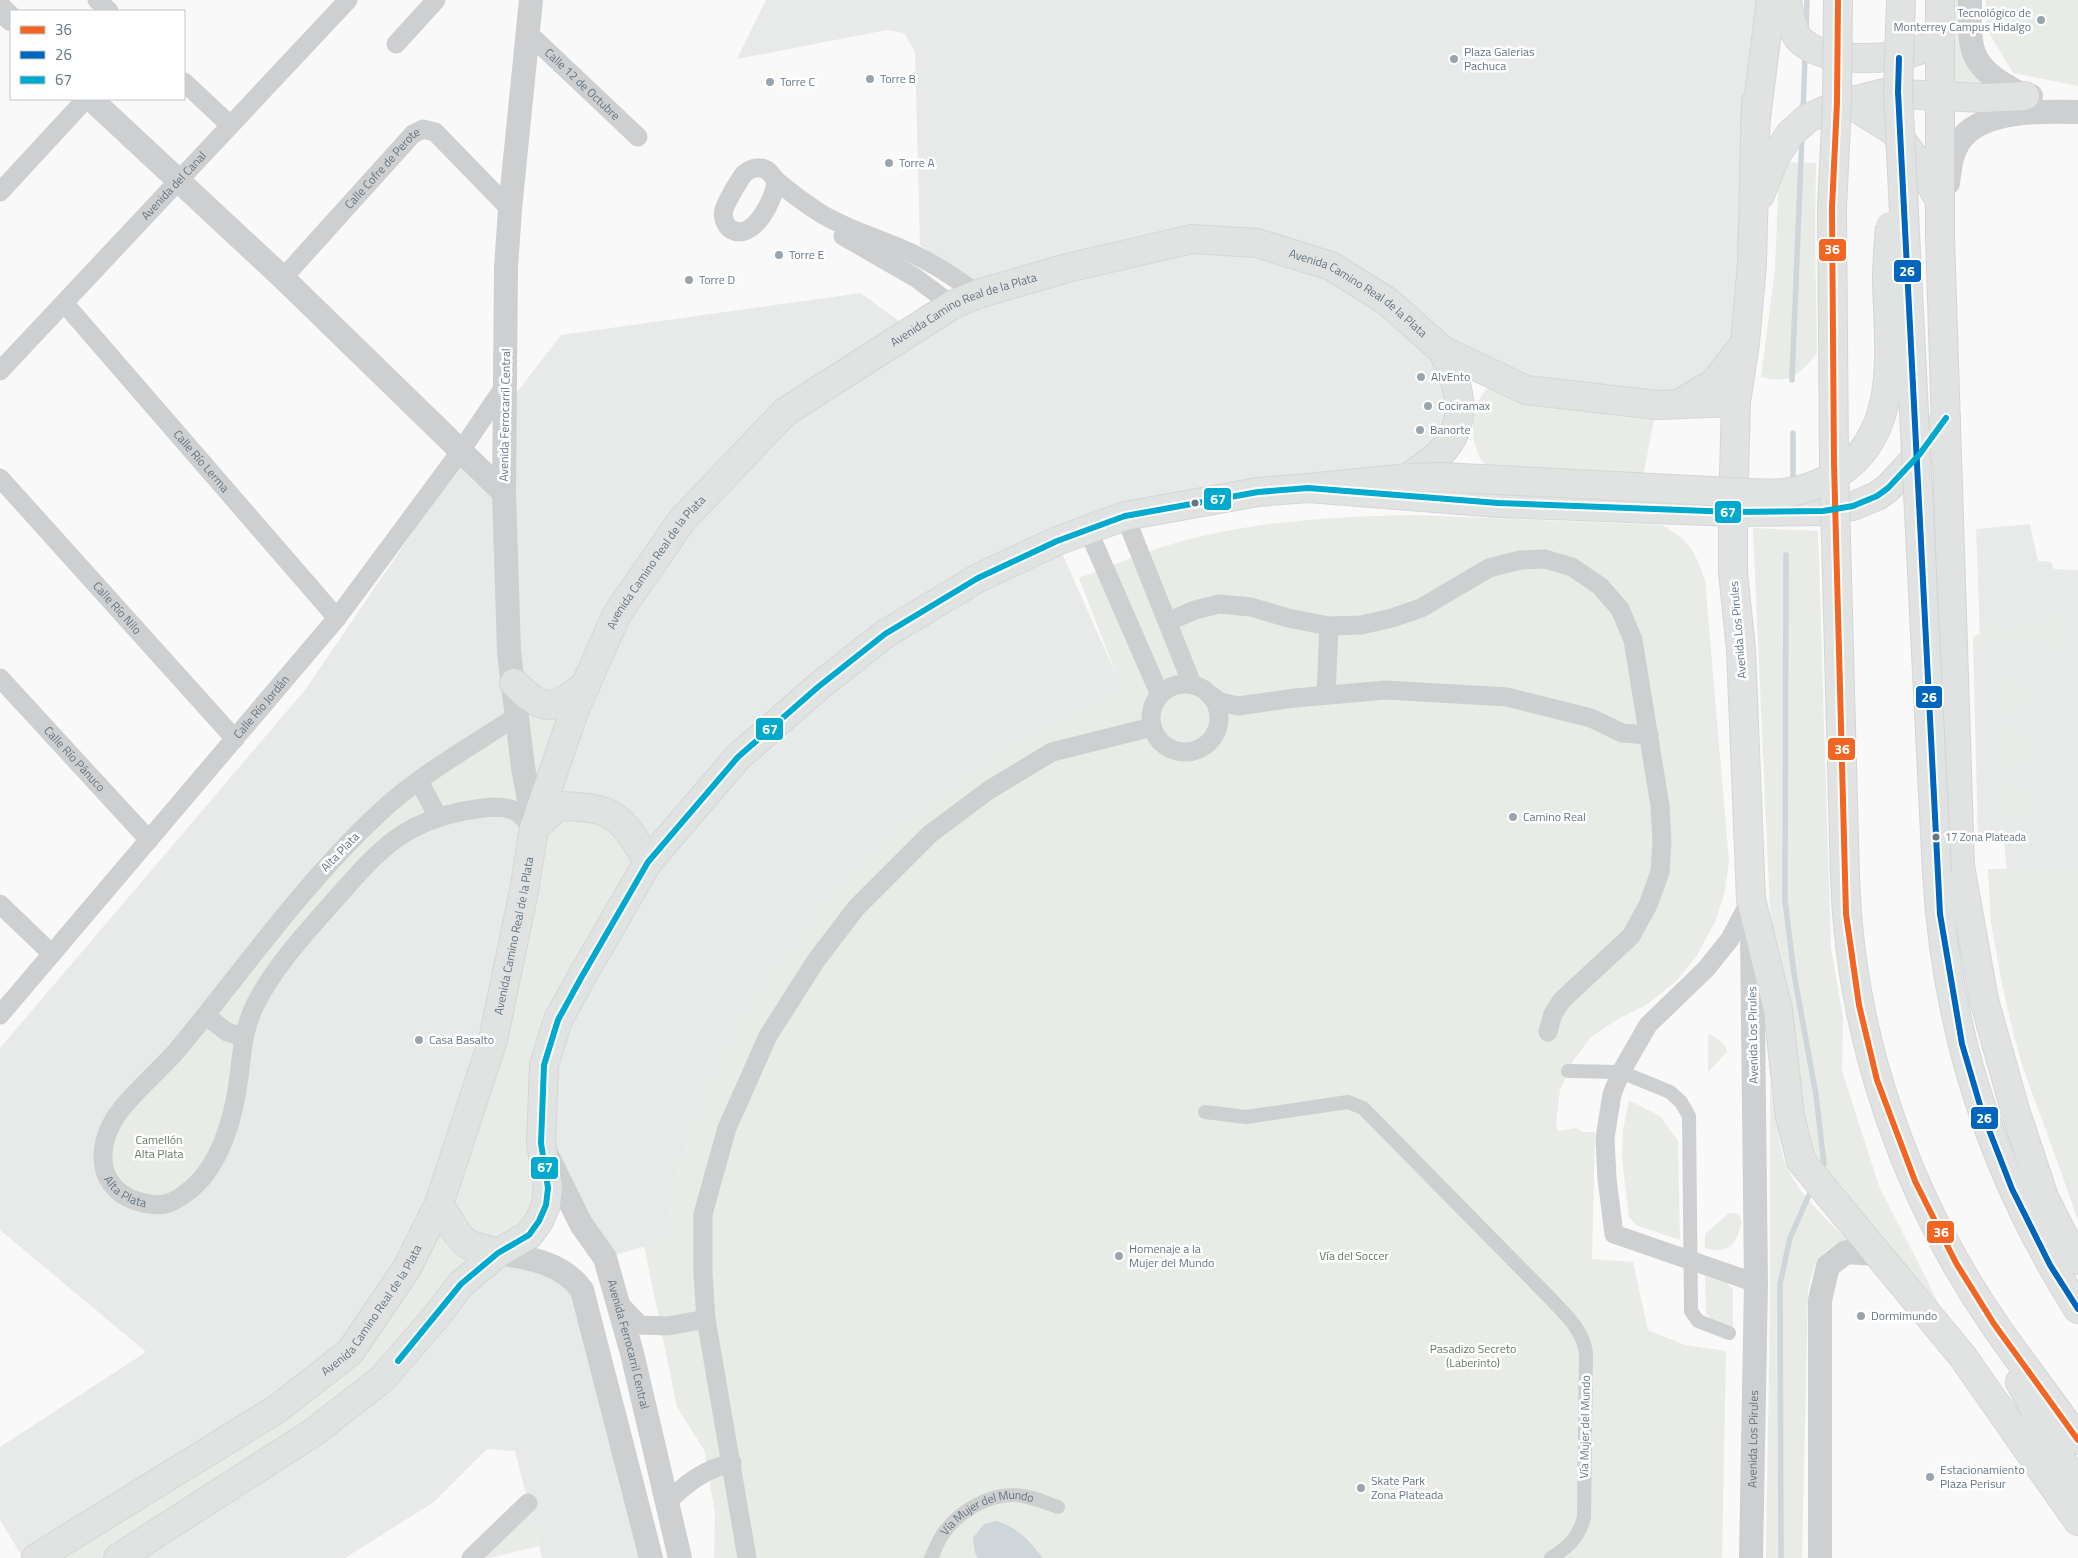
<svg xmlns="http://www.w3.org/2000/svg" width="2078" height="1558" viewBox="0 0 2078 1558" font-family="'Titillium Web',sans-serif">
<rect width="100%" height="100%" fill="#f9f9f9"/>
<path fill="#e8e9e9" d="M 766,0 L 1760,0 L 1745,343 L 1703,391 L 1602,399 L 1443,351 L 1458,425 L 1409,478 L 1057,542 L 1124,692 L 1083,708 L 993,759 L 907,826 L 861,868 L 816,917 L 747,1010 L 698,1115 L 677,1170 L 673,1197 L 666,1229 L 666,1240 L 605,1258 L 541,1143 L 439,1204 L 350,1352 L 23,1558 L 0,1520 L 0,1447 L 146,1352 L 0,1230 L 0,1048 L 305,690 L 466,454 L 502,489 L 511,400 L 561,335 L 861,293 L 911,330 L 986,292 L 920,245 L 915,52 L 904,33 L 887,30 L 737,59 Z
M 2030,524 L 2038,561 L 2051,562 L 2054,569 L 2078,570 L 2078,1220 L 2020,1057 L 2002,983 L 1991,923 L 1988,869 L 2007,869 L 2004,843 L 1978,843 L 1973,636 L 1980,635 L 1976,529 Z
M 498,1253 L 582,1290 L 651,1558 L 542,1558 L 515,1451 L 487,1449 L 434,1502 L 345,1558 L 118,1558 Z"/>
<path fill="#e8ebe6" d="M 1954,0 L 1964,0 L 1985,86 L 1960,86 L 1954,82 Z
M 1986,0 L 2078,0 L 2078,86 L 2013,73 L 1986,28 Z
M 1781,162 L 1816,163 L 1815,234 L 1817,353 C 1800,374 1790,385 1761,377 L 1775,269 L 1779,172 Z
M 1498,380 L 1657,405 L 1642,482 L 1497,477 C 1492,471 1486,466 1481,459 C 1469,440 1470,407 1486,390 C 1489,386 1494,383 1498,380 Z
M 1412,515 L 1661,525 C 1689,539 1695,551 1705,580 L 1729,862 L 1724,895 L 1715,922 L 1696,957 L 1677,980 L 1648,1004 L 1618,1019 L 1591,1037 L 1573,1061 L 1560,1090 L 1556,1124 L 1558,1131 L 1576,1128 L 1583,1132 L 1595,1132 L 1592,1259 L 1633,1262 L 1648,1330 L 1685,1345 L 1726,1351 L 1722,1558 L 714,1558 L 715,1513 L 704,1450 L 677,1407 L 644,1246 L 666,1239 L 666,1229 L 673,1197 L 677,1170 L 698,1115 L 723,1057 L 747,1010 L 816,917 L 861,868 L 907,826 L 993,759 L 1083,708 L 1123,692 L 1079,578 C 1109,567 1139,554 1169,545 C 1247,521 1330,517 1412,515 Z
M 1753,528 L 1818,531 L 1831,948 L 1843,1018 L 1842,1071 L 1879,1186 L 1939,1304 L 1812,1157 L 1807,1140 L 1770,912 Z
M 2055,616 C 2075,625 2075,645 2053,650 C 2045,647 2039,642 2031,639 C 2010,631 1991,639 1974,651 L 1973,636 L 1980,635 L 1979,621 C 1999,630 2016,634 2036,624 C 2043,621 2047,618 2055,616 Z
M1995 696a15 15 0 1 1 30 0a15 15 0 1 1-30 0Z
M 514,683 L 561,703 L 534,827 L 589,807 L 648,862 L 558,1020 L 539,1221 L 382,1379 L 118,1558 L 36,1558 L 350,1352 L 439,1204 L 534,828 L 494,806 L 399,836 L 267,984 L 214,1160 L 160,1206 L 111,1184 L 110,1125 L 380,812 L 517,716 Z
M 2015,726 C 2030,736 2033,768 2010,769 C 1993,757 1991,729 2015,726 Z
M2000 801a15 15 0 1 1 30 0a15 15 0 1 1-30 0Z
M 1988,869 L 2078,871 L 2078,941 L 2076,962 L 2078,968 L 2078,1186 L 2066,1183 C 2051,1141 2033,1100 2020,1057 C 2002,996 1992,932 1988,869 Z
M 1708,1034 C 1717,1038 1725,1042 1727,1052 L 1708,1072 Z
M 1770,1080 C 1774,1104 1776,1129 1782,1153 C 1790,1186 1823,1216 1846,1239 C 1818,1253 1814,1261 1808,1291 L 1802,1558 L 1766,1558 L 1770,1304 Z
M 1629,1100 L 1660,1116 L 1678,1141 L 1680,1240 L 1636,1225 L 1629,1217 L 1622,1158 L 1623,1130 Z
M 1729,1213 L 1738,1214 L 1742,1221 C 1737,1243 1730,1255 1705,1248 L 1705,1234 Z
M 1705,1276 L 1727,1283 L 1733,1290 L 1733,1327 L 1712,1320 L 1706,1313 Z
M 528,1503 L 539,1546 L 489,1558 L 471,1558 Z"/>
<path fill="#ced6d9" d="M 996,1521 C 1018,1527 1029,1541 1043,1558 L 978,1558 L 975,1553 L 973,1538 L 984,1524 Z"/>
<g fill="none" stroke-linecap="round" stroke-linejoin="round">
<path stroke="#ced6d9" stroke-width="5.5" d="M 1806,30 L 1807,0
M 1803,113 L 1805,55
M 1792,380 L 1802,135
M 1793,476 L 1793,433
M 1786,555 L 1785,900 L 1794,974 L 1816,1095 L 1824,1164 L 1820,1171
M 1781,1558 L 1780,1284 L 1790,1238 L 1813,1186"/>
<g stroke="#d5d6d7" stroke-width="30">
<g id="secondary">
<path d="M 1787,0 C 1789,13 1791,30 1800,40 C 1823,63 1888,61 1916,51 C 1925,49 1933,43 1940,38"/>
<path d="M 1940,0 L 1940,237 L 1960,866 L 1984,1000 L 2015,1110 L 2044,1197 L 2063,1235 L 2078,1260"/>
<path d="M 1847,102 L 1894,131 L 1917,161 L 1939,199"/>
<path d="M 1760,195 L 1775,157 L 1790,134 L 1808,118 L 1838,105 L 1884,93 L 1983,98 L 2025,96"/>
<path d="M 1682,402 L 1714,383 L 1743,346"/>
<path d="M 1409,478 C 1420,468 1436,459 1445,448 C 1470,417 1458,382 1442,350"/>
<path d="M 514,683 C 546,714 552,710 586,685"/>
<path d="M 534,828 L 558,806 C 614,807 621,815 648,862"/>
<path d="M 1751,899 L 1741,650 L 1733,572 L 1733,512 L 1736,402 L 1745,343 L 1752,264 L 1756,102"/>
<path d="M 439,1204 L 457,1233 L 467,1244 L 498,1253"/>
<path id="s12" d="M 36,1558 L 277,1409 L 350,1352 L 407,1268 L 439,1204 L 493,1040 L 524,891 L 534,828 L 576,706 L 617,614 L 682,520 L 785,412 L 952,305 L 978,294 L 1067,268 L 1192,239 L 1257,243 L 1331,266 L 1387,301 L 1442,350 L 1526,390 L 1657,405 L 1736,402"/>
<path d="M 118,1558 L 314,1432 L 382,1379 L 435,1318 L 461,1284 L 498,1253 L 529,1235 L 539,1221 L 546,1205 L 548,1188 L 541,1143 L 544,1065 L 558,1020 L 581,978 L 648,862 L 738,757 L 818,687 L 885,634 L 978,578 L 1057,541 L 1125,516 L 1258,492 L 1308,488 L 1498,503 L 1733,512 L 1823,511 L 1853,506 L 1877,496 L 1888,488 L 1919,455 L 1946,418"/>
</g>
</g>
<g stroke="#d5d6d7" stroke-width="30">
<path id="primary" d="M 1751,899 L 1778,1010 L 1790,1117 L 1801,1161 L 1963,1357 L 2078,1521"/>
</g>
<g stroke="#d5d6d6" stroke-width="30">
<path id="trunk" d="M 1755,126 L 1771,0
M 1308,488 L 1409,478
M 1937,873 C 1946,1032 1993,1174 2078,1309
M 1845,878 C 1850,1036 1905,1194 1994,1324 C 2021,1363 2051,1401 2078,1440
M 2020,1382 L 2078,1491"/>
</g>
<g stroke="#cecfd0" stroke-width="14">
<path d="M 1568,1071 L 1621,1072 L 1670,1092 L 1681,1102 L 1689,1116 L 1691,1311 L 1698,1321 L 1729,1333"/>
<path d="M 1205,1112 L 1246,1117 L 1348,1102 L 1363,1108 L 1548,1296 C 1564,1313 1583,1329 1586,1353 L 1584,1517 C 1579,1538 1568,1547 1551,1558"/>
<path id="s1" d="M 931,1558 C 935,1550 938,1541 943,1534 C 958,1512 987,1495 1013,1495 C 1028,1495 1044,1502 1058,1507"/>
</g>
<g stroke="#cecfd0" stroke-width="19">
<path d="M 97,0 L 109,11"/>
<path id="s2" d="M 527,32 L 638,137"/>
<path d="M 396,44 L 436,0"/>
<path d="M 184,82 L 230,125"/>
<path d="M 776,180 C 776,197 752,246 729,228 C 725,224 722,216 724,210 C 725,204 739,180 744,174 C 748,170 755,167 761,168 C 770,169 772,177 778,182 C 791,193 806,204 820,213 C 851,232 886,240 917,256 C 939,266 959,281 978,294"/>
<path d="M 0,192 L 86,99"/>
<path d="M 843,236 L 916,278 L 952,305"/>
<path id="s3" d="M 283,278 L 413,134 L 423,129 L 435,132 L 510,209"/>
<path id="s4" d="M 65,304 L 337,618"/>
<path id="s5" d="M 0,371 L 348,0"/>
<path id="s6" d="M 0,478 L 235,739"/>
<path d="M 1125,516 L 1192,684"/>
<path d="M 1088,530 L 1160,695"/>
<path d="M 1169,621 L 1195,610 L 1219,604 L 1251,607 L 1288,618 L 1329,626 L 1361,625 L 1392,618 L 1421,608 L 1489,568 L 1520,560 L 1545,559 L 1572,567 L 1600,586 L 1620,609 L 1633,640 L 1660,806 L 1662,842 L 1660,872 L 1648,905 L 1631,936 L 1562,1000 L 1553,1014 L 1548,1032"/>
<path id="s7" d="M 0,678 L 149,840"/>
<circle cx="1185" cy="718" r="34"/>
<path d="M 1326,695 L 1329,626"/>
<path d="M 1212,696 L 1220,702 L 1238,706 L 1295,698 L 1386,690 L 1507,697 L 1591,718 L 1622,733 L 1649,735"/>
<path id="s8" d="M 517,716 C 470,747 419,775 378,814 C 303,884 244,969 179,1048 C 160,1071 122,1101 110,1127 C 102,1143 99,1168 111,1183 C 120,1196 136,1202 150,1204 C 164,1207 174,1202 186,1193 C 220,1169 234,1117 239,1077 C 242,1052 243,1031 254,1007 C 273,968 304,935 332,903 C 353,880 372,856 397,838 C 420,822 448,813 476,809 C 488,807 503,805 515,811 C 521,814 528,823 534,828"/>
<path d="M 419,781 L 438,817"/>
<path d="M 1751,899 L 1730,939 L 1706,969 L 1648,1025 L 1621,1072 L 1612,1094 L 1605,1138 L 1607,1179 L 1614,1234 L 1756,1283"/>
<path d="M 0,904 L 52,954"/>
<path id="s9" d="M 0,1015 L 337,618 L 460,452 L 504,387"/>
<path d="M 206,1016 L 227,1032 L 243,1037"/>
<path d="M 618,1302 L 640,1325 L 668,1326 L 706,1319"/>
<path d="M 666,1503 C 687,1483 704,1469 732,1463"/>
<path d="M 471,1558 L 528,1503"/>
<path d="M 747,1558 L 706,1319 L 703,1274 L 703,1214 L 727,1128 L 768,1036 L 815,962 L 856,908 L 930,834 L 989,790 L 1052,752 L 1152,727"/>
</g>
<g stroke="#cecfd0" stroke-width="24">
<path d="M 531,0 L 510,209 L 506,268 L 504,493 L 509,652 L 523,767 L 534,828"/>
<path d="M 1970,0 C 1970,42 1966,63 2007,86 C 2015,91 2022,96 2031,96"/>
<path d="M 0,8 L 11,19"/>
<path d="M 91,99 L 283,278 L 504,493"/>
<path d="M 1948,183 C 1950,169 1951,154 1959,142 C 1980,109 2043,111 2078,112"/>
<path id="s10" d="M 547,1155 L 581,1224 L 605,1258 L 632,1353 L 680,1558"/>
<path d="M 498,1253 C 529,1258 562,1262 582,1290 L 651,1558"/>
<path id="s11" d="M 1751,1558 L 1756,1283 L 1752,931"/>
<path d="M 1820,1558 L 1820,1300 L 1828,1266 L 1846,1252 L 1877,1254"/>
</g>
<use href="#secondary" stroke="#e1e2e2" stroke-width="28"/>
<use href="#primary" stroke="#e1e2e2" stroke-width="28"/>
<use href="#trunk" stroke="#e1e2e2" stroke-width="28"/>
<g stroke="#d5d6d6" stroke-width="30" stroke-linecap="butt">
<path id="trunk-bridge" d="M 1838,0 L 1837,103 L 1832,208 L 1834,463 L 1845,878
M 1901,0 L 1898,92 L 1937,873
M 1409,478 L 1442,477 L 1749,493 C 1761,493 1772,494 1784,493 C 1802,491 1821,484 1837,474 C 1903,433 1888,346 1887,279 C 1887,261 1889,243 1890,226"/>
</g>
<use href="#trunk-bridge" stroke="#e1e2e2" stroke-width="28"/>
<g stroke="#fff" stroke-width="10">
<path id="bus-1" d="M 1838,0 L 1837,103 L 1832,208 L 1834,463 L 1846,914 L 1859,1005 L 1877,1080 L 1915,1181 L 1956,1263 L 1994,1324 L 2078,1440"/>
</g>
<g stroke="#fff" stroke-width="10">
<path id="bus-2" d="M 1899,58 L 1898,92 L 1902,170 L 1940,914 L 1962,1044 L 1982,1112 L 2012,1189 L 2050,1265 L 2078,1309"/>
</g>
<g stroke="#fff" stroke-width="10">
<path id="bus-3" d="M 398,1361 L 461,1284 L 498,1253 L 529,1235 L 539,1221 L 546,1205 L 548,1188 L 541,1143 L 544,1065 L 558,1020 L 581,978 L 648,862 L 738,757 L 818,687 L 885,634 L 978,578 L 1057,541 L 1125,516 L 1258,492 L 1308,488 L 1498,503 L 1733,512 L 1823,511 L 1853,506 L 1877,496 L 1888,488 L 1919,455 L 1946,418"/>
</g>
<use href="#bus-1" stroke="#f26522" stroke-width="6"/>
<use href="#bus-2" stroke="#0065bd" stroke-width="6"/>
<use href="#bus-3" stroke="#00a9ce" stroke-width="6"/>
</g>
<g fill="#99a4ac" stroke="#fff" stroke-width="2">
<circle cx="2041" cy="20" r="5"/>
<circle cx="1454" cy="59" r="5"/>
<circle cx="870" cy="79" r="5"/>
<circle cx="770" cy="82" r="5"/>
<circle cx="889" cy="163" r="5"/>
<circle cx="779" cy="255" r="5"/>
<circle cx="689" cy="280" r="5"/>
<circle cx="1421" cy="377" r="5"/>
<circle cx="1428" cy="406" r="5"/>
<circle cx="1420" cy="430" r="5"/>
<circle cx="1513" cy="817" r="5"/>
<circle cx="419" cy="1040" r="5"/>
<circle cx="1119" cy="1256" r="5"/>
<circle cx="1861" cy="1316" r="5"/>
<circle cx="1930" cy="1477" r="5"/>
<circle cx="1361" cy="1488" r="5"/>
</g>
<g fill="#657683" stroke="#fff" stroke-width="2">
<circle cx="1195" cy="503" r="4.5"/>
<circle cx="1936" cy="837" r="4.5"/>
</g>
<g text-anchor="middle" stroke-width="5" stroke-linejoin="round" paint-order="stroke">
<g font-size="11" fill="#657683" stroke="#fff" text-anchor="start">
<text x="1945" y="841">17 Zona Plateada</text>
</g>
<g font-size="12" fill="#657683" stroke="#fff" text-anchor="start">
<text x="2031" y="17" text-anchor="end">Tecnológico de<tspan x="2031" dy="14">Monterrey Campus Hidalgo</tspan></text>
<text x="1464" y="56">Plaza Galerias<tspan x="1464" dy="14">Pachuca</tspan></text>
<text x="880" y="83">Torre B</text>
<text x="780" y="86">Torre C</text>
<text x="899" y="167">Torre A</text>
<text x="789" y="259">Torre E</text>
<text x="699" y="284">Torre D</text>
<text x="1431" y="381">AlvEnto</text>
<text x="1438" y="410">Cociramax</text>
<text x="1430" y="434">Banorte</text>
<text x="1523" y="821">Camino Real</text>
<text x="429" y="1044">Casa Basalto</text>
<text x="1129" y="1253">Homenaje a la<tspan x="1129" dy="14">Mujer del Mundo</tspan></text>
<text x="1871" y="1320">Dormimundo</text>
<text x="1940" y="1474">Estacionamiento<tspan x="1940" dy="14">Plaza Perisur</tspan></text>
<text x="1371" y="1485">Skate Park<tspan x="1371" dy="14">Zona Plateada</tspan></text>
</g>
<g font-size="12" fill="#657683" stroke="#fff">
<text dy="4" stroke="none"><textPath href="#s2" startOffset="76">Calle 12 de Octubre</textPath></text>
<text dy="4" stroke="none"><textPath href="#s3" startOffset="148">Calle Cofre de Perote</textPath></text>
<text dy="4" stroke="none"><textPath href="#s5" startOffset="254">Avenida del Canal</textPath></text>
<text dy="4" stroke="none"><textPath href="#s12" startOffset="2058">Avenida Camino Real de la Plata</textPath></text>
<text dy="4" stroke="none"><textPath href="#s12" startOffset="1638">Avenida Camino Real de la Plata</textPath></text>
<text transform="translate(505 415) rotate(-89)" y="4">Avenida Ferrocarril Central</text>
<text dy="4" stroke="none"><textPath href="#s4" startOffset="208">Calle Río Lerma</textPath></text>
<text dy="4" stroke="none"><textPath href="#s12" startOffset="1232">Avenida Camino Real de la Plata</textPath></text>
<text dy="4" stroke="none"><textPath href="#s6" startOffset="175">Calle Río Nilo</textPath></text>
<text transform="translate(1738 630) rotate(-95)" y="4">Avenida Los Pirules</text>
<text dy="4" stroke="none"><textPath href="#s9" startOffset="404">Calle Río Jordán</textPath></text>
<text dy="4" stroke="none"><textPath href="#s7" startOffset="110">Calle Río Pánuco</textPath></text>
<text transform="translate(340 852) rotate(-46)" y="4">Alta Plata</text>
<text dy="4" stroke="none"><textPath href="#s12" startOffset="828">Avenida Camino Real de la Plata</textPath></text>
<text transform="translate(1753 1035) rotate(-91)" y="4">Avenida Los Pirules</text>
<text dy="4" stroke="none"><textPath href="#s8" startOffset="659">Alta Plata</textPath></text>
<text dy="4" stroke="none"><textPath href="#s12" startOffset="422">Avenida Camino Real de la Plata</textPath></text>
<text dy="4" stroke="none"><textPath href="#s10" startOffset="208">Avenida Ferrocarril Central</textPath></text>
<text transform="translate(1585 1427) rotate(-89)" y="4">Vía Mujer del Mundo</text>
<text dy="4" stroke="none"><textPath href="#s11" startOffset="119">Avenida Los Pirules</textPath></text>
<text dy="4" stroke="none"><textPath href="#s1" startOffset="79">Vía Mujer del Mundo</textPath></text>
</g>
<g font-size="12" fill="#687a64" stroke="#fff">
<text x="159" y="1144">Camellón<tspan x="159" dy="14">Alta Plata</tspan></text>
<text x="1354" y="1260">Vía del Soccer</text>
<text x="1473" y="1353">Pasadizo Secreto<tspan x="1473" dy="14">(Laberinto)</tspan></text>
</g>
</g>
<g stroke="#fff" stroke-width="2">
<rect x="1818" y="238" width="29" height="24" rx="5" fill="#f26522"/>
<rect x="1893" y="259" width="29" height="24" rx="5" fill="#0065bd"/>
<rect x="1203" y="487" width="29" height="24" rx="5" fill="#00a9ce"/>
<rect x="1714" y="500" width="28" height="24" rx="5" fill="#00a9ce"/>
<rect x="1915" y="685" width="28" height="24" rx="5" fill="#0065bd"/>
<rect x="755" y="717" width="29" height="24" rx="5" fill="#00a9ce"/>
<rect x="1827" y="737" width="29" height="24" rx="5" fill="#f26522"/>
<rect x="1970" y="1106" width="29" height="24" rx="5" fill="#0065bd"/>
<rect x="530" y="1156" width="29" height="24" rx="5" fill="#00a9ce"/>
<rect x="1926" y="1220" width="29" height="24" rx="5" fill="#f26522"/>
</g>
<g font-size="14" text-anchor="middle" font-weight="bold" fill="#fff">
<text x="1832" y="254">36</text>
<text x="1907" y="276">26</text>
<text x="1218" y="504">67</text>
<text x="1728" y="517">67</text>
<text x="1929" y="702">26</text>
<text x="770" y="734">67</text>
<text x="1842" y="754">36</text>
<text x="1984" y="1123">26</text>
<text x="545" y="1172">67</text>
<text x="1941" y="1237">36</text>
</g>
<rect x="10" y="10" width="175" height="90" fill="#ffffff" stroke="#c1c8cd"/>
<rect x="20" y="26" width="25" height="8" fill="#f26522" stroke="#c1c8cd"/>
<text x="55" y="35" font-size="15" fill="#657683">36</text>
<rect x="20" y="51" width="25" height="8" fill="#0065bd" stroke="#c1c8cd"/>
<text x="55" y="60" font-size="15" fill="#657683">26</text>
<rect x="20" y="76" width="25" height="8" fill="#00a9ce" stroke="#c1c8cd"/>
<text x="55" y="85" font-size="15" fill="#657683">67</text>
</svg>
